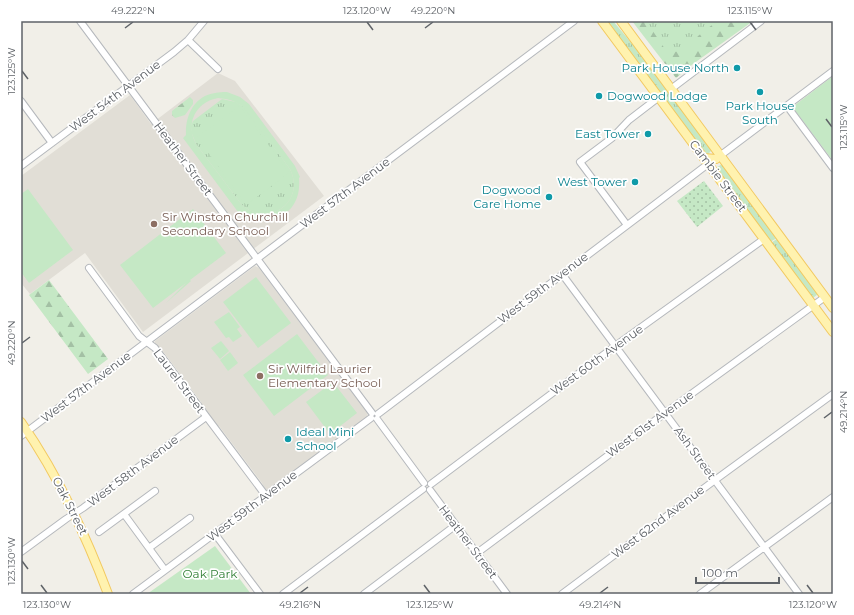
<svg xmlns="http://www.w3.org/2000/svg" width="854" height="615" viewBox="0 0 854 615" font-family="Montserrat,sans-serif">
<defs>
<pattern id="grass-tufts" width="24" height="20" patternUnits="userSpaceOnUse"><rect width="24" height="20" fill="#c5e8c5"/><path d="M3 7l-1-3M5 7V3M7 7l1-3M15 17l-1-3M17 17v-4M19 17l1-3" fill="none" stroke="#a3c0a4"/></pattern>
<pattern id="forest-firs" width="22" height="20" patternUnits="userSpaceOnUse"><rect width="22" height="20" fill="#c5e8c5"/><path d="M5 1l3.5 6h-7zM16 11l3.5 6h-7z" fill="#a3c0a4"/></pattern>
<pattern id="garden-dots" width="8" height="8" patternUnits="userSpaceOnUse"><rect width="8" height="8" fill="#c5e8c5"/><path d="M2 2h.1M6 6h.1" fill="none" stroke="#a3c0a4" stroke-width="1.8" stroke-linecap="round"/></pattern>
</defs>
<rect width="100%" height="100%" fill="#f1efe8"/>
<path fill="#e1ded6" d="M 218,73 L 235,81 L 324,196 L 143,332 L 85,253 L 30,294 L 21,283 L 21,176 L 130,95 L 151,124 Z
M 255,266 L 259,268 L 363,407 L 365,408 L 368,412 L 367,417 L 363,420 L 268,491 L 265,489 L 262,483 L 219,426 L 216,426 L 201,405 L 201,402 L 162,350 L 160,349 L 155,344 L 155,341 Z"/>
<path fill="url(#grass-tufts)" d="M 606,21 L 613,21 L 639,52 L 712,150 L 707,155 Z
M 643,21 L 744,21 L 679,71 Z
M 222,99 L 236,102 L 245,108 L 290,169 C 306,202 269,228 242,205 L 196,144 L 192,134 L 191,126 L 193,121 Z
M 722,164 L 777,238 L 770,242 L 716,168 Z
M 778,238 L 818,294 L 813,298 L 771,243 Z"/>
<path fill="url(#forest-firs)" d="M 632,21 L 646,21 L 667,52 L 688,51 L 698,36 L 717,21 L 753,21 L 693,64 L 676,78 Z
M 190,97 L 193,100 L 193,104 L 185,115 L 175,118 L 172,115 L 172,111 Z
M 49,280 L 108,359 L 88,374 L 29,295 Z"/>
<path fill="#c5e8c5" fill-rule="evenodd" d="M 833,76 L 833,161 L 794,109 L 795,105 Z
M 227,92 L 240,97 L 249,104 L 295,166 L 300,177 L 299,178 C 302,211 277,226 247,218 L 244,220 L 183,138 L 186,135 C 185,116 194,96 215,93 C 219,92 223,92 227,92 ZM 218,98 C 229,99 236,101 244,108 L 290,169 C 306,202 269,228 242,205 L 196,144 C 185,123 196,102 218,98 Z
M 240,106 L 289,173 L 246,205 L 197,137 Z
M 28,189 L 73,250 L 29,283 L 21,272 L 21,194 Z
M 193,209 L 226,253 L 190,280 L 191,281 L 166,303 L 186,283 L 153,308 L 120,265 Z
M 256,277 L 291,323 L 258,348 L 223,302 Z
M 229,312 L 240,327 L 237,329 L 242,336 L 233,342 L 229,337 L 226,338 L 214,322 Z
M 297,334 L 328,375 L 274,416 L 243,375 Z
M 221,341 L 229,351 L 220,359 L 211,348 Z
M 230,352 L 238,363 L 228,371 L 220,360 Z
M 333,382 L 357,413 L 330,434 L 306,402 Z
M 215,546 L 251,594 L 147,594 Z"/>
<path fill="url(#garden-dots)" d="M 704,181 L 723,206 L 697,227 L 677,201 Z"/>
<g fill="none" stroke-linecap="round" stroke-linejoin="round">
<g stroke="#b5b8bc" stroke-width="8">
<path id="minor" d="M 80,21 L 372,413
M 188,40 L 218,69
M 671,89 L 761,21
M 21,101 L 52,143
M 787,106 L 833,168
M 721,155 L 833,71
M 21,166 L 174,52 L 188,40 L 204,21
M 627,225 L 580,162 L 612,138 L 629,120 L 659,97
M 89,268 L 139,336 L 155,348 L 266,496
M 562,274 L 799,594
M 378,414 L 708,164
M 377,419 L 424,483
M 21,436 L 574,21
M 431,484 L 622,341 L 764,239
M 430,490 L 507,594
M 124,514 L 165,570
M 99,532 L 155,491
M 215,534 L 260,594
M 149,548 L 190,518
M 21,552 L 66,519 L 83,508 L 206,417
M 477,553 L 665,413 L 825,297
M 133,594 L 371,418
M 283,594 L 423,489
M 364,594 L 456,525
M 562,594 L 715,480 L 833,394
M 700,594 L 833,497"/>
</g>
<g stroke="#f2c960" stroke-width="10">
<path id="major" d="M 602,21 L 833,332
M 621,21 L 833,308
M 704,158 L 716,159
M 21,422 C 58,475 85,533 108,594"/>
</g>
<use href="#minor" stroke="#fff" stroke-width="6"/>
<use href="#major" stroke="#fff2af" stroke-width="8"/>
</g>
<path fill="none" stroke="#5f6368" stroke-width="1.5" d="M 367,22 L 373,30M 750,22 L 756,30M 125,28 L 133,22M 425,28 L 433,22M 22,71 L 28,79M 826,119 L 832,127M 22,343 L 30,337M 824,418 L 832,412M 22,561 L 28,569M 41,585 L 47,593M 424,585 L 430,593M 807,585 L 813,593M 300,593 L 308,587M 600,593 L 608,587"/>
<g fill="#0f9aa8" stroke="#fff" stroke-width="1.5">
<circle cx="737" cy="68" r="4"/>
<circle cx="760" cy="92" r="4"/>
<circle cx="599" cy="96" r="4"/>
<circle cx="648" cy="134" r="4"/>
<circle cx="635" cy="182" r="4"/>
<circle cx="549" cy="197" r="4"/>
<circle cx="288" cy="439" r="4"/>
</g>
<g fill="#8d6e63" stroke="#fff" stroke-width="1.5">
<circle cx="154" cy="224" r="4"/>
<circle cx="260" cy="376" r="4"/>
</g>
<g text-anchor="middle" stroke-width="3.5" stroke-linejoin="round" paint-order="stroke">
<g font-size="12" fill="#0d838f" stroke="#fff" text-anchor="end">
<text x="729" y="72">Park House North</text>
<text x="607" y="100" text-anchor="start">Dogwood Lodge</text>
<text x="760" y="110" text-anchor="middle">Park House<tspan x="760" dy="14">South</tspan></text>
<text x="640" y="138">East Tower</text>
<text x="627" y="186">West Tower</text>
<text x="541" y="194">Dogwood<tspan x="541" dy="14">Care Home</tspan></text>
<text x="296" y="436" text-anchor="start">Ideal Mini<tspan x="296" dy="14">School</tspan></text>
</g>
<g font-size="12" fill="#5f6368" stroke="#fff">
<text transform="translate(115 96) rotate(-37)" y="4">West 54th Avenue</text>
<text transform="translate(183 159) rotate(53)" y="4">Heather Street</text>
<text transform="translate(718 176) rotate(53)" y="4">Cambie Street</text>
<text transform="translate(345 193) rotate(-37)" y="4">West 57th Avenue</text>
<text transform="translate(543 288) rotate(-37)" y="4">West 59th Avenue</text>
<text transform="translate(597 360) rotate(-36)" y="4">West 60th Avenue</text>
<text transform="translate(179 381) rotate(53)" y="4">Laurel Street</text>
<text transform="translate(86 387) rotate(-37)" y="4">West 57th Avenue</text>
<text transform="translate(650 424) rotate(-36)" y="4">West 61st Avenue</text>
<text transform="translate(695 453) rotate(54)" y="4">Ash Street</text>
<text transform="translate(133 471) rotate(-37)" y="4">West 58th Avenue</text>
<text transform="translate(70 506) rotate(63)" y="4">Oak Street</text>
<text transform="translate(252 506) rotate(-37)" y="4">West 59th Avenue</text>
<text transform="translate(658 522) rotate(-37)" y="4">West 62nd Avenue</text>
<text transform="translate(468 542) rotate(53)" y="4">Heather Street</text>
</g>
<g font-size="12" fill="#785e54" stroke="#fff" text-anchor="start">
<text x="162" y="221">Sir Winston Churchill<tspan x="162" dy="14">Secondary School</tspan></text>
<text x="268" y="373">Sir Wilfrid Laurier<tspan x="268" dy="14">Elementary School</tspan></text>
</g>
<g font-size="12" fill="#348238" stroke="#fff">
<text x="210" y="578">Oak Park</text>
</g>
</g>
<rect width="854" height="615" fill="none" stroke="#ffffff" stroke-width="44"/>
<path d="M696 577v6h83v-6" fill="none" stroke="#5f6368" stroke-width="2"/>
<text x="702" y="577" font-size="12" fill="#5f6368" stroke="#ffffff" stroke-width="3" paint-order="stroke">100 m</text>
<rect x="22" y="22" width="810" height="571" fill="none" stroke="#5f6368" stroke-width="1.5"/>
<g font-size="10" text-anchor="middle" fill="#5f6368">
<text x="133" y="14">49.222°N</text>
<text x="367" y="14">123.120°W</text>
<text x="433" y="14">49.220°N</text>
<text x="750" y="14">123.115°W</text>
<text transform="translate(11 71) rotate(-90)" y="4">123.125°W</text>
<text transform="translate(843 127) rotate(-90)" y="4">123.115°W</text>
<text transform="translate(11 343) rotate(-90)" y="4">49.220°N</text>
<text transform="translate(843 412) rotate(-90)" y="4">49.214°N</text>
<text transform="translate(11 561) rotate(-90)" y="4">123.130°W</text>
<text x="47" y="608">123.130°W</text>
<text x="300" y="608">49.216°N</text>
<text x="430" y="608">123.125°W</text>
<text x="600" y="608">49.214°N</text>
<text x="813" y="608">123.120°W</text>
</g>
</svg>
